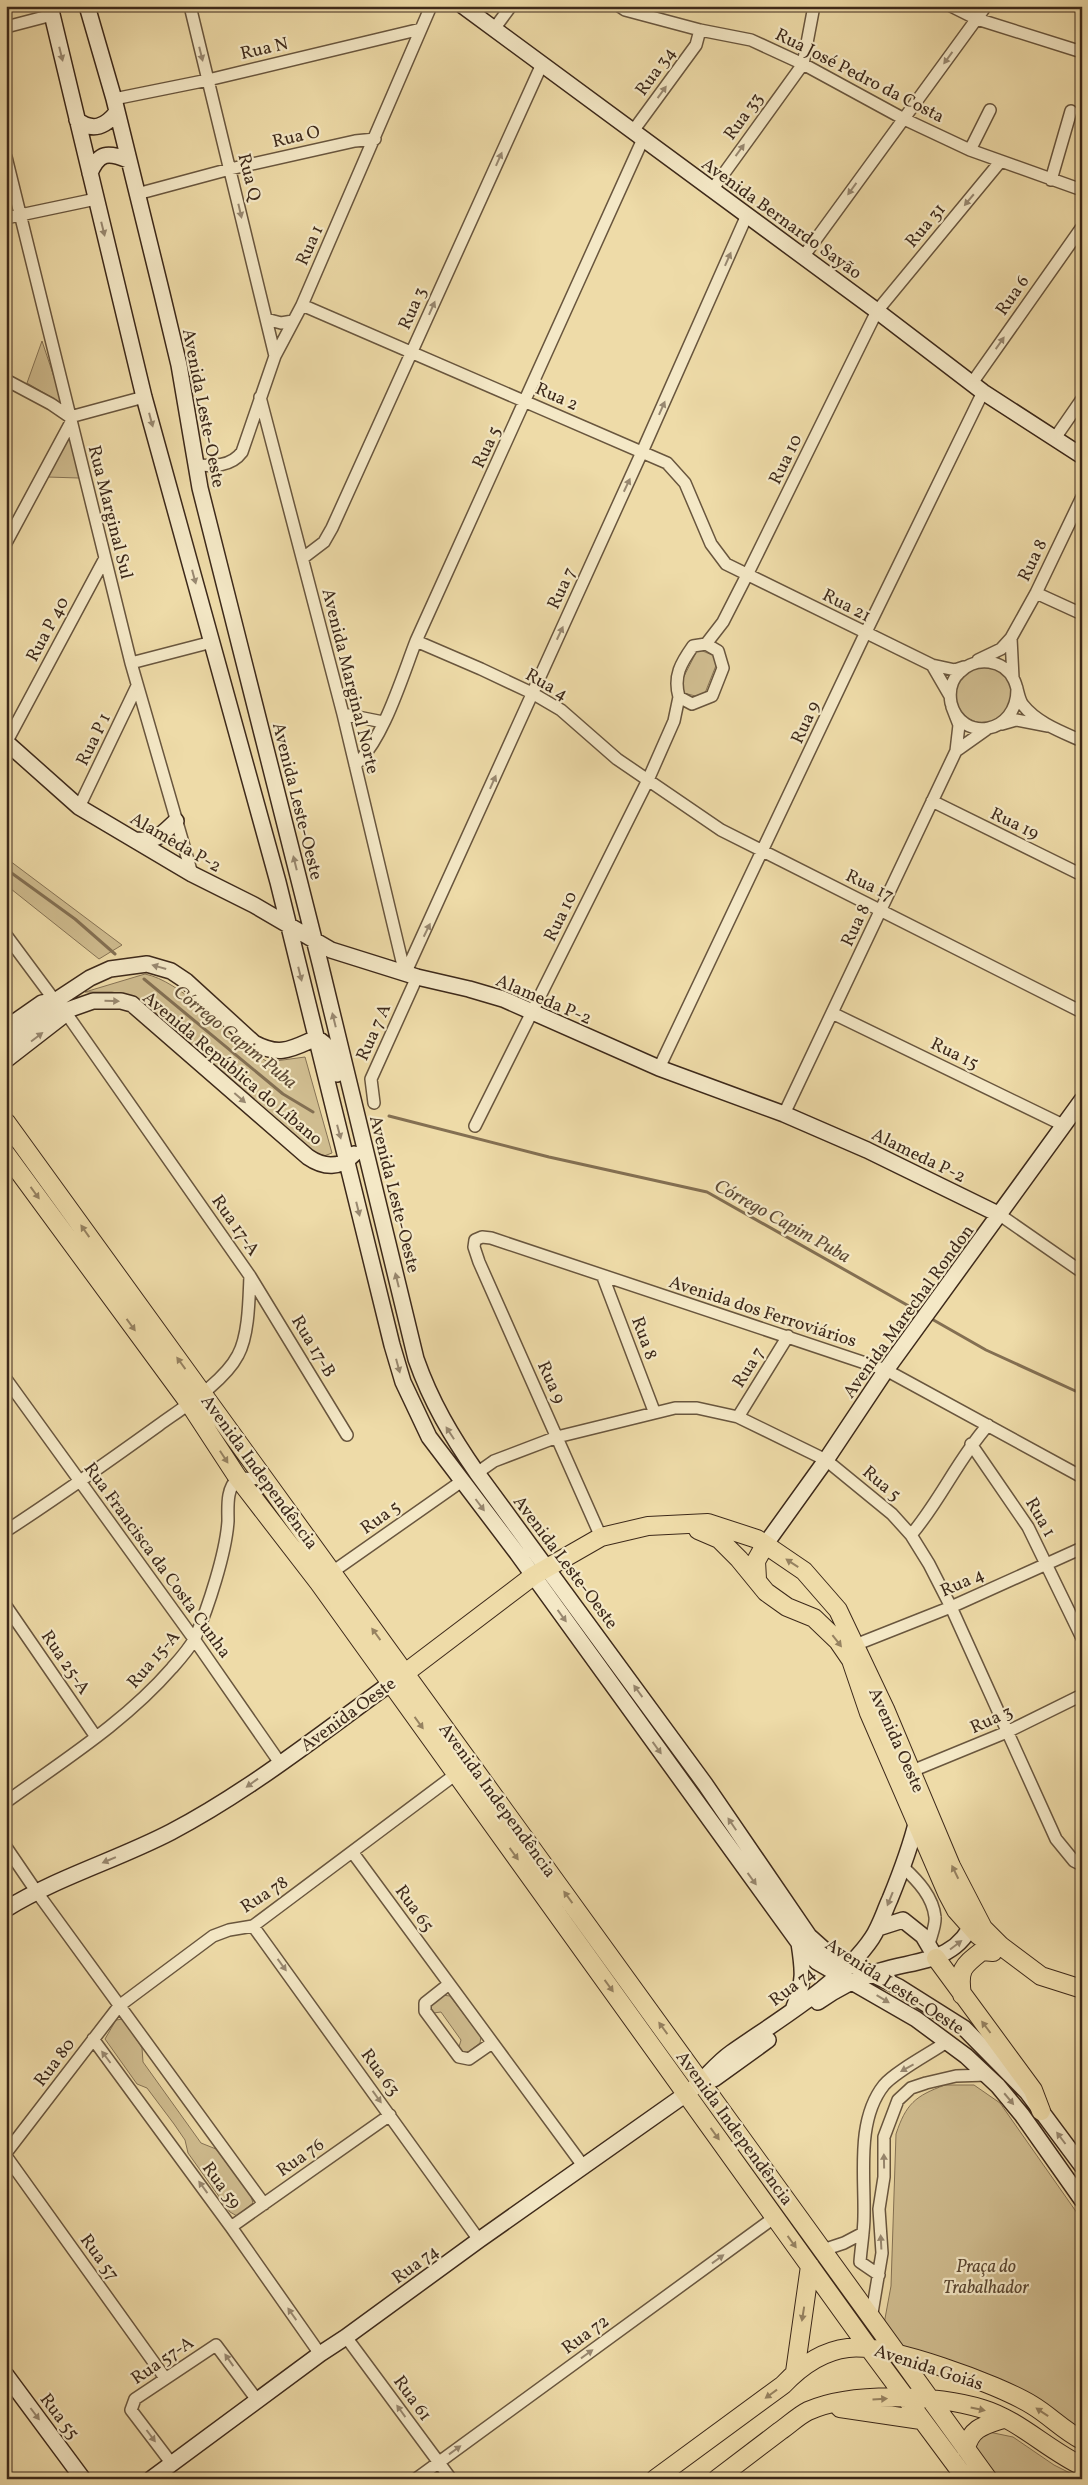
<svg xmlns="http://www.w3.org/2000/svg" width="1088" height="2485" viewBox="0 0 1088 2485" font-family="Vollkorn,serif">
<rect width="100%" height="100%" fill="#eedba8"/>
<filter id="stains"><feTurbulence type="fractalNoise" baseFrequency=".004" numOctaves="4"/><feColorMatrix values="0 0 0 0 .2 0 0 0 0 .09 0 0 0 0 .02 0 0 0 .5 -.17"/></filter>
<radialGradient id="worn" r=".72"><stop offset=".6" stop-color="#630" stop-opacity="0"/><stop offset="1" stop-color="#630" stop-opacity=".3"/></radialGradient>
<path fill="#d0bd90" stroke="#867355" d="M 42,341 L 63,404 L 27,383 Z
M 69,432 L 79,478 L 47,477 Z
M 698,649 L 719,658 L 703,698 L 680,692 L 681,682 Z
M956 695a28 28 0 1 1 56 0a28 28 0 1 1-56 0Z
M 6,858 L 122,945 L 99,959 L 6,885 Z
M 145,974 C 180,981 226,1030 254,1054 L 268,1062 L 305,1057 L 332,1153 L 324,1156 L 313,1152 L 134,997 L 112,992 L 85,992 Z
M 442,1995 L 450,1996 L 481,2037 L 480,2043 L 468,2052 L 462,2052 L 459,2047 L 461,2040 L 441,2012 L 433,2013 L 429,2009 L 430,2004 Z
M 123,2019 L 142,2048 L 143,2062 L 201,2143 L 216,2149 L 251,2196 L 253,2203 L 237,2216 L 230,2212 L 188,2153 L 185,2140 L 174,2124 L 147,2088 L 137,2084 L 105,2039 L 116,2020 Z
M 945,2085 L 974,2085 L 1000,2103 L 1082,2220 L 1082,2432 L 907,2355 L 884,2324 L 891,2286 L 896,2134 C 906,2104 915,2096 945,2085 Z
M 984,2431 L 1013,2437 L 1054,2465 L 1082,2479 L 996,2479 L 973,2444 Z"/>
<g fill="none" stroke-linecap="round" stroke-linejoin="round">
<path stroke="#836f52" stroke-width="3" d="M 6,869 L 75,919 L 115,954
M 144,979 L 283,1094 L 313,1112
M 389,1116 L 549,1157 L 707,1192 L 923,1314
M 930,1318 L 986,1350 L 1082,1394"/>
<g stroke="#69563e" stroke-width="14">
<path id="street" d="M 190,6 L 275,356
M 619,6 L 625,10 L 700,30 L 751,40 L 803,64 L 904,119 L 970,150 L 1082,190
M 951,6 L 977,19 L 1082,52
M 6,27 L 52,15
M 494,29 L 511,6
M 114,99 L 208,80 L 421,29
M 633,131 L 696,45 L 700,30
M 970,150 L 990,110
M 6,157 L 131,663 L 192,874
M 1051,180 L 1071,111
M 712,190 L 803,64 L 814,6
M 137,194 L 230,169 L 355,141 L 375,139
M 6,218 L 96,199
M 803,257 L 986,6
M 302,305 L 667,463 L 685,483 L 711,544 L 726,564 L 932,665 L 955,670 L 964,667
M 266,319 L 281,323 L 293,321
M 6,380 L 51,404 L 70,417 L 144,397
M 972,383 L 1082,227
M 260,397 L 343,714 L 405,974
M 1055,438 L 1082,399
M 196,465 C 213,466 231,467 242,452 L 275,356 L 302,305 L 431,6
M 6,543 L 71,422
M 303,558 L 324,542 L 332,528 L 542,64
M 1036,593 L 1082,614
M 1011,638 L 1013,678
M 416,641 L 481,669 L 532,693 L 561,710 L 617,759 L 721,830 L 1082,1012
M 706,644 L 723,622 L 748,573 L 877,311 L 1000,162
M 706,644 L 718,651 L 723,668 L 712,696 L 692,704 L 679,697 C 673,676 681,663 693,646 Z
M 978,660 L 1001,649 L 1011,638 L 1036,593 L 1082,497
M 131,663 L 212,642
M 932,665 L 950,696
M 1017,688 C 1018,735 961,743 951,703 C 949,692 951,680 960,672 C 976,656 1004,659 1014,680 C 1018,688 1018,699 1023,705 C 1037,723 1062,732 1082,741
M 343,714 L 383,722
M 1002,724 L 1016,720 L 1048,726
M 6,743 L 105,558
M 956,751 L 987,729
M 355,765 C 383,741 402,677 416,641 L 643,139
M 932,801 L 1082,875
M 79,807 L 137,686
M 6,935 L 55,1001
M 405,974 L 642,452 L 747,215
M 832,1013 L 1063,1125
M 659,1068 L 865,634 L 983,392
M 374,1103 L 371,1079 L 417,977
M 784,1114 L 956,751 L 959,725 L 952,707
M 475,1126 L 648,780 L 674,721 L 679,697
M 1000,1215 L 1082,1272
M 250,1276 L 347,1435
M 603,1277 L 654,1411
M 6,1379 L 194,1639 L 280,1763
M 738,1417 L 788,1336
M 971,1444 L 1028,1527 L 1082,1638
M 477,1473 L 494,1461 L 557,1437 L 675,1408 L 697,1408 L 738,1417 L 826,1460 L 892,1514 L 911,1535 L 929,1564 L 951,1607 L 1056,1839 L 1074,1861 L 1082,1865
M 6,1531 C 58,1497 109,1461 159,1425 C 184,1407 224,1382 238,1355 C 249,1335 249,1298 250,1276 L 66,1013
M 911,1535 C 940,1501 958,1459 988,1425
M 601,1537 L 479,1262 L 474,1247 L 475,1240 L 482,1237 L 491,1238 L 886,1370 L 1082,1477
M 328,1575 L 462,1481
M 6,1606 L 96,1737
M 855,1645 L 951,1607 L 1082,1548
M 912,1771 L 1007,1732 L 1082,1695
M 6,1802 C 64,1760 125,1722 172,1668 C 180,1659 189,1649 195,1638 C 208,1608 226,1553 228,1521 C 228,1506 226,1489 238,1478 L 264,1479
M 6,1847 L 36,1891 L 264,2204
M 353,1853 L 584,2167
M 904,1868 C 918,1881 933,1897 935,1917 C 936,1925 931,1936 929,1944
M 253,1926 L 479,2240
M 449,1984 L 425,2003 L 425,2011 L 459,2057 L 469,2059 L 492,2043
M 93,2039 L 231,2227 L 320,2354
M 6,2153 L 119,2006 L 213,1936 L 229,1930 L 253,1926 L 456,1774
M 6,2156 L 165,2378
M 231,2227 L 390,2115
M 823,2250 L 844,2243 L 863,2233
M 879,2275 L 860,2262 C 861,2247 864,2232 864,2216 C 865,2175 856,2120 884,2085 C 896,2071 931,2053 948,2041
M 871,2319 L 882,2253 L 879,2209 L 884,2177 L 884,2137 L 898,2100 L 911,2088 L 926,2083 L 956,2076 L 987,2075
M 346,2337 L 451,2479
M 172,2464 L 131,2410 L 135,2399 L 216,2345 L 257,2400
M 416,2479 L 775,2217"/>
</g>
<g stroke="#3d291a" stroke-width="18">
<path id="secondary" d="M 50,6 L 144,397 L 278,882 L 392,1345 L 403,1382 L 429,1437 L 517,1553 L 799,1943 L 817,1962 L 916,2019 L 966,2056 L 998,2086 L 1022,2115 L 1082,2200
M 87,6 L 114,99 L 162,294 L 179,365 L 200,488 L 320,963 L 416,1359 C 431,1402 452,1437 477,1473 L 705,1784 L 809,1936 L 828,1953 L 899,1987 L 964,2028 L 1027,2092 L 1082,2166
M 463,6 L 877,311 L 983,392 L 1082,456
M 77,120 C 93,132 105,127 117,112
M 90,173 C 99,152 108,152 128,160
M 6,742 L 79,807 L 192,874 L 254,905 L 331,950 L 417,977 L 469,989 L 503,999 L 659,1068 L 784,1114 L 867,1150 L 1000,1215
M 135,840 C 157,842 161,835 176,821
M 39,1020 L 93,1001 L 121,1001 L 132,1004 L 308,1157 C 324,1168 340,1169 354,1154
M 6,1028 L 42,1003 L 53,1001
M 6,1043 L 35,1022 L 55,1001 L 90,978 L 110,969 L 147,964 L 171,971 L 186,981 L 254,1043 C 280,1057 291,1049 316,1038 C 331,1045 333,1059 337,1074
M 6,1060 L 64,1015
M 765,1545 L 826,1460 L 886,1370 L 1082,1100
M 6,1909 C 58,1877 117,1860 171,1832 C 249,1791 319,1735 391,1683
M 878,1928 L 903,1920 L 923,1936 L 936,1958
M 818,2002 C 836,1989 858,1978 880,1971 C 919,1959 957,1963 975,1918
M 794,2007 C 805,1982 803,1969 799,1943
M 714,2079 L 768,2040
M 6,2375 L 83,2479
M 151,2479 L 320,2354 L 346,2337 L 479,2240 L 686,2094 C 703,2082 714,2065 731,2053 C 775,2022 843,1982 872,1938 C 880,1926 884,1912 890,1899 C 901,1872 910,1849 917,1820"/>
</g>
<g stroke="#3d291a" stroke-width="20">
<path id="primary" d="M 6,1122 L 988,2479
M 6,1154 L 189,1403 L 238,1478 L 319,1583 L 868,2347 L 966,2479
M 698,1530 L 719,1539 L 739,1559 L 766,1592 L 787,1607 L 814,1618 L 838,1641 L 851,1660 L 869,1713 L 947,1893 L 956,1910 L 979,1936
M 757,1579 L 756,1561 L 765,1545
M 396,1680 L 533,1576 L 601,1537 L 648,1526 L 708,1523 L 757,1539 L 804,1571 L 838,1610 L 885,1709 L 951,1866 L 983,1928 L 1001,1946 L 1041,1976 L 1082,1989
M 936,1958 L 1033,2090 L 1041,2111
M 962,1995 C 958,1969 963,1966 982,1951 L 993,1952
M 795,2372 L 810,2266
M 840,2408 L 921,2420
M 966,2449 C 970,2428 985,2425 1003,2419
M 655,2479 L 783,2385 C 800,2367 822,2351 848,2348 C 886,2343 998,2384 1032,2405 C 1049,2415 1064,2431 1082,2440
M 717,2479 C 738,2463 759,2447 780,2431 C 789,2425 798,2416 808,2411 C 853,2391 937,2395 983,2409 C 1019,2420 1048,2450 1082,2466"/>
</g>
<use href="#street" stroke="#f4e8c6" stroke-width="11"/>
<use href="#secondary" stroke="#f4e8c6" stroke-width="15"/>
<use href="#primary" stroke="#eedba8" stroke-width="18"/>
</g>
<defs><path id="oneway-solid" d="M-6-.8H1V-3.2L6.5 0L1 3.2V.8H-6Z" transform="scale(1.25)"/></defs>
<g fill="#988870">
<use href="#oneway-solid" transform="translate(61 54) rotate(76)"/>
<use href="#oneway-solid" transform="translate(201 54) rotate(76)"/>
<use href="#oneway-solid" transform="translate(948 58) rotate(126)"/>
<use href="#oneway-solid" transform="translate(662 92) rotate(-54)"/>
<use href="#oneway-solid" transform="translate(740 150) rotate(-54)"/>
<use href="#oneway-solid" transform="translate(499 159) rotate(-66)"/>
<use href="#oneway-solid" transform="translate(852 189) rotate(126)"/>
<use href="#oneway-solid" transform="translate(969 200) rotate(130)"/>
<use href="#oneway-solid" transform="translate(240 211) rotate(77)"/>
<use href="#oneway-solid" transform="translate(103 229) rotate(76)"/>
<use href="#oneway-solid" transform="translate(728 259) rotate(-66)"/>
<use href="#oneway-solid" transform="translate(432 308) rotate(-66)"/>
<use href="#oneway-solid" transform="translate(1000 343) rotate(-55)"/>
<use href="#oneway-solid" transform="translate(662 408) rotate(-66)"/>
<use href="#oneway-solid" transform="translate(151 420) rotate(75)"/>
<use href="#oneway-solid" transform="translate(627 485) rotate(-65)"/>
<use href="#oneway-solid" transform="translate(194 577) rotate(75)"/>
<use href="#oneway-solid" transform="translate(560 633) rotate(-65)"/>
<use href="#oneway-solid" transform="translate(493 782) rotate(-66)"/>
<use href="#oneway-solid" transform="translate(295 863) rotate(-104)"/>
<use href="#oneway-solid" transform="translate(427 930) rotate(-64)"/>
<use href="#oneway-solid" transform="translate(159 967) rotate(-164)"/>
<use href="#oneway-solid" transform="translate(300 974) rotate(76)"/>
<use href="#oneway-solid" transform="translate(112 1001) rotate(2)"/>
<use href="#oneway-solid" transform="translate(334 1020) rotate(-104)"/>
<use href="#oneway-solid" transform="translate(37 1037) rotate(-37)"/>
<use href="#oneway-solid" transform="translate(240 1098) rotate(41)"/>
<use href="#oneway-solid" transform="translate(339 1132) rotate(75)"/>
<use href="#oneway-solid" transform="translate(358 1209) rotate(76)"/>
<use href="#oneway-solid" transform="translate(397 1280) rotate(-104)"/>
<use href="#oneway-solid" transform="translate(398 1366) rotate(75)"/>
<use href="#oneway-solid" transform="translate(450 1433) rotate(-123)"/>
<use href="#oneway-solid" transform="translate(480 1505) rotate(53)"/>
<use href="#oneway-solid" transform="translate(562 1616) rotate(54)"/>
<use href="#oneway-solid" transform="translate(638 1691) rotate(-126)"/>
<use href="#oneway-solid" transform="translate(657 1748) rotate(54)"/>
<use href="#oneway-solid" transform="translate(252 1783) rotate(144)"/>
<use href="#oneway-solid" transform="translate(732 1824) rotate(-124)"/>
<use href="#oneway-solid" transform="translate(109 1860) rotate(157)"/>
<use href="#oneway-solid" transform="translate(752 1879) rotate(54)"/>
<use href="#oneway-solid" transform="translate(890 1899) rotate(112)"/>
<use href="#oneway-solid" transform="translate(956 1945) rotate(-37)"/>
<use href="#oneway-solid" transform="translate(282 1965) rotate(54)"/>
<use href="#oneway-solid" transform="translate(883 1999) rotate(31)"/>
<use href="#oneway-solid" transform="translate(106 2057) rotate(-127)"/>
<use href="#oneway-solid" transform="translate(907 2068) rotate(151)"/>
<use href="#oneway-solid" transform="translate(377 2097) rotate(54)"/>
<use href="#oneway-solid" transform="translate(1009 2099) rotate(50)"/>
<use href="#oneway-solid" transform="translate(1061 2138) rotate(-127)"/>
<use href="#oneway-solid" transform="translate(884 2161) rotate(-91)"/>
<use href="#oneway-solid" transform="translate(203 2187) rotate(-126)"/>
<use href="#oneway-solid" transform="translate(881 2242) rotate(-93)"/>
<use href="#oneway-solid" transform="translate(718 2259) rotate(-36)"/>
<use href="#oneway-solid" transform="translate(292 2314) rotate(-125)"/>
<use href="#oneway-solid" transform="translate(587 2354) rotate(-36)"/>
<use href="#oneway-solid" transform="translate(229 2360) rotate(-125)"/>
<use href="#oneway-solid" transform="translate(401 2411) rotate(-126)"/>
<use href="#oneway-solid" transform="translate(35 2414) rotate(53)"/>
<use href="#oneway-solid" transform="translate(151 2436) rotate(53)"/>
<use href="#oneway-solid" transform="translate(455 2450) rotate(-36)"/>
</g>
<g fill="#968261">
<use href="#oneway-solid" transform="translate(35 1193) rotate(54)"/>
<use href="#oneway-solid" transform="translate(85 1231) rotate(-125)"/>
<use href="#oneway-solid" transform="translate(131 1325) rotate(54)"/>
<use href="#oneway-solid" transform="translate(181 1363) rotate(-126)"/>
<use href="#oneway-solid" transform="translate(224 1457) rotate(57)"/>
<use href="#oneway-solid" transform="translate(792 1563) rotate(-147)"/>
<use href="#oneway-solid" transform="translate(376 1634) rotate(-126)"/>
<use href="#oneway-solid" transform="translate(837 1641) rotate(52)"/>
<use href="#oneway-solid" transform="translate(419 1723) rotate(54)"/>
<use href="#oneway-solid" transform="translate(514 1854) rotate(54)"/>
<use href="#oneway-solid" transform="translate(955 1872) rotate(-116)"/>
<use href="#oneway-solid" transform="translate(568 1897) rotate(-126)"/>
<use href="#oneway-solid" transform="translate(609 1986) rotate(54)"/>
<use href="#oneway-solid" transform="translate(986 2027) rotate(-127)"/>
<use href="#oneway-solid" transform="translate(663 2028) rotate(-126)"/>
<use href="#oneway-solid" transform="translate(715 2134) rotate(54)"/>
<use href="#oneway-solid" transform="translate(792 2242) rotate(54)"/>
<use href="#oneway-solid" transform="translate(803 2314) rotate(99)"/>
<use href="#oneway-solid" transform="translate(771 2394) rotate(144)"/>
<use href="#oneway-solid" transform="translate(880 2399) rotate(-3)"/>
<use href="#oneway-solid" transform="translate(978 2409) rotate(12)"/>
<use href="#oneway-solid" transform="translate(1042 2412) rotate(-146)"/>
</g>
<g text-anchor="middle" stroke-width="4.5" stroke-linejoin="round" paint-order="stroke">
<g font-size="18" fill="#3d291a" stroke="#f4e8c6">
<text transform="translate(264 48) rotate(-13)" y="6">Rua N</text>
<text transform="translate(655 71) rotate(-54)" y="6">Rua 34</text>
<text transform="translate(860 75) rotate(27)" y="6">Rua José Pedro da Costa</text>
<text transform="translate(743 116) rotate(-54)" y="6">Rua 33</text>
<text transform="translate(296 136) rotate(-13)" y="6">Rua O</text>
<text transform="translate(250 177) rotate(76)" y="6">Rua Q</text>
<text transform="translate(782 218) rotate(36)" y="6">Avenida Bernardo Sayão</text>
<text transform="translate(925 225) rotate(-50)" y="6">Rua 31</text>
<text transform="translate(309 245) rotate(-66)" y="6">Rua 1</text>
<text transform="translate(1012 295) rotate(-55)" y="6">Rua 6</text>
<text transform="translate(412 308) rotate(-66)" y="6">Rua 3</text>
<text transform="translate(557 396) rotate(24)" y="6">Rua 2</text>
<text transform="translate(204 408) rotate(79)" y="6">Avenida Leste-Oeste</text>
<text transform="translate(486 447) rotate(-65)" y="6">Rua 5</text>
<text transform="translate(785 459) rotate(-64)" y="6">Rua 10</text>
<text transform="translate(111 512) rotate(76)" y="6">Rua Marginal Sul</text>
<text transform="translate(1032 560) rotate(-64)" y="6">Rua 8</text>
<text transform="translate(561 588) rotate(-65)" y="6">Rua 7</text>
<text transform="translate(847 605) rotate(27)" y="6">Rua 21</text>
<text transform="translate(47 629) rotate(-62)" y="6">Rua P 40</text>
<text transform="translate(351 681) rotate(76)" y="6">Avenida Marginal Norte</text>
<text transform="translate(547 684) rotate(30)" y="6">Rua 4</text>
<text transform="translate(805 722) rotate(-65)" y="6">Rua 9</text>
<text transform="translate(93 739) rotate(-64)" y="6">Rua P 1</text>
<text transform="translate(298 801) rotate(76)" y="6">Avenida Leste-Oeste</text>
<text transform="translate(1015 823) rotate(26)" y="6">Rua 19</text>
<text transform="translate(176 842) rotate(30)" y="6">Alameda P-2</text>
<text transform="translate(870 885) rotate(26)" y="6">Rua 17</text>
<text transform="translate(560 916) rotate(-64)" y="6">Rua 10</text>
<text transform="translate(855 925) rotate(-65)" y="6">Rua 8</text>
<text transform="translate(544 999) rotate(23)" y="6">Alameda P-2</text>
<text transform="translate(373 1032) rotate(-66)" y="6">Rua 7 A</text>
<text transform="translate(955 1053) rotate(26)" y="6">Rua 15</text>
<text transform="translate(233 1068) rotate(40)" y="6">Avenida República do Líbano</text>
<text transform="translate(919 1155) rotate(26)" y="6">Alameda P-2</text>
<text transform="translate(395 1194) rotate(76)" y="6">Avenida Leste-Oeste</text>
<text transform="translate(236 1225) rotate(55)" y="6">Rua 17-A</text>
<text transform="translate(763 1311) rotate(18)" y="6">Avenida dos Ferroviários</text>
<text transform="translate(908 1311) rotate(-54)" y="6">Avenida Marechal Rondon</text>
<text transform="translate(645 1338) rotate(70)" y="6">Rua 8</text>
<text transform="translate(314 1346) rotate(59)" y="6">Rua 17-B</text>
<text transform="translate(748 1367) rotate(-58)" y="6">Rua 7</text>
<text transform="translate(552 1382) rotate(66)" y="6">Rua 9</text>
<text transform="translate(260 1472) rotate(54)" y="6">Avenida Independência</text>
<text transform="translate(882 1483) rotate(40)" y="6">Rua 5</text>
<text transform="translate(380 1517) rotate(-35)" y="6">Rua 5</text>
<text transform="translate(1041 1517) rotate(60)" y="6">Rua 1</text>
<text transform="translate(158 1560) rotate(54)" y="6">Rua Francisca da Costa Cunha</text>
<text transform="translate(566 1562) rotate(53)" y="6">Avenida Leste-Oeste</text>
<text transform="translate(962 1582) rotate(-24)" y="6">Rua 4</text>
<text transform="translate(153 1659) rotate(-49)" y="6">Rua 15-A</text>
<text transform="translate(66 1662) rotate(56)" y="6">Rua 25-A</text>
<text transform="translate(348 1714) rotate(-36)" y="6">Avenida Oeste</text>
<text transform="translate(991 1719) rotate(-24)" y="6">Rua 3</text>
<text transform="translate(897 1740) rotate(66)" y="6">Avenida Oeste</text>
<text transform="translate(498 1800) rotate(54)" y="6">Avenida Independência</text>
<text transform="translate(264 1894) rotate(-33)" y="6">Rua 78</text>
<text transform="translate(415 1908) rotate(54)" y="6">Rua 65</text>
<text transform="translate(792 1986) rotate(-37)" y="6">Rua 74</text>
<text transform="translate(895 1986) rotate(33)" y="6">Avenida Leste-Oeste</text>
<text transform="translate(54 2062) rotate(-53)" y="6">Rua 80</text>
<text transform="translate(381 2072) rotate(54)" y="6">Rua 63</text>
<text transform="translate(735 2128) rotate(54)" y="6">Avenida Independência</text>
<text transform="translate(300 2157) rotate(-35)" y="6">Rua 76</text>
<text transform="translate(222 2185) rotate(54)" y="6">Rua 59</text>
<text transform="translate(100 2257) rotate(54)" y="6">Rua 57</text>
<text transform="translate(415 2264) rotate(-36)" y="6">Rua 74</text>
<text transform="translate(585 2334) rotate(-36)" y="6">Rua 72</text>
<text transform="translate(162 2360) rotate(-34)" y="6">Rua 57-A</text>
<text transform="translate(929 2367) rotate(18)" y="6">Avenida Goiás</text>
<text transform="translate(413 2398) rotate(54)" y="6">Rua 61</text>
<text transform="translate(60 2416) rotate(53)" y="6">Rua 55</text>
</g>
<g font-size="18" font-style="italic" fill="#5a4732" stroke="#f4e8c6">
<text x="986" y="2272">Praça do<tspan x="986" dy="21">Trabalhador</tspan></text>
</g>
<g font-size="19" font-style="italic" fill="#604c36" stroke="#f4e8c6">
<text transform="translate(236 1036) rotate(39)" y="7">Córrego Capim Puba</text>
<text transform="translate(783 1220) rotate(29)" y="7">Córrego Capim Puba</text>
</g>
</g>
<rect width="1088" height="2485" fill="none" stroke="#eedba8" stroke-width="25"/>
<rect x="8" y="8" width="1073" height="2470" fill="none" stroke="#3d291a" stroke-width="2.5"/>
<rect x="12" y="12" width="1063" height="2460" fill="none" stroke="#3d291a"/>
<rect width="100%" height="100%" filter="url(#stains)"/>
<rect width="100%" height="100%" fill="url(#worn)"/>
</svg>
